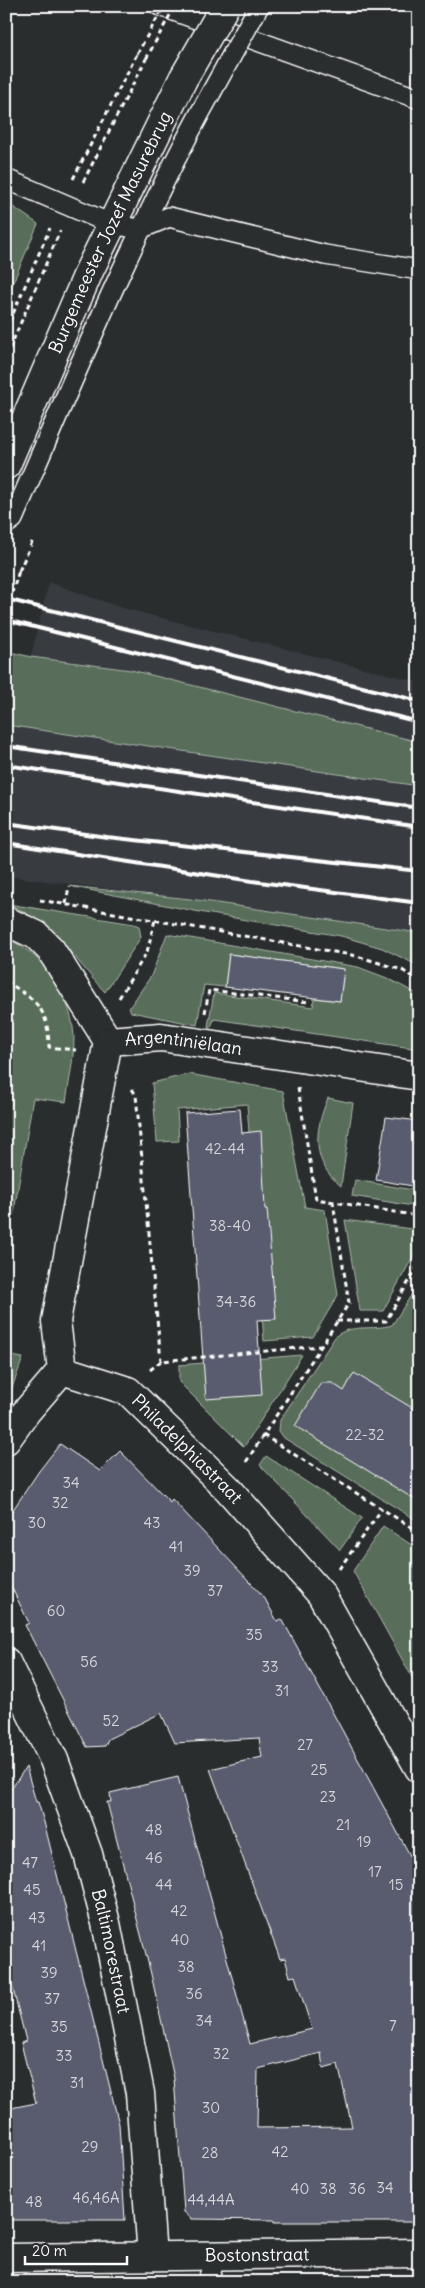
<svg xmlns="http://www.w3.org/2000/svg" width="425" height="2288" viewBox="0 0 425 2288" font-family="Delius,sans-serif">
<rect width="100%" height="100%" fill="#2a2d2e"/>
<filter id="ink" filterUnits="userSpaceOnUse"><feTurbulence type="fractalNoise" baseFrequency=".02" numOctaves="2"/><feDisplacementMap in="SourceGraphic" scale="10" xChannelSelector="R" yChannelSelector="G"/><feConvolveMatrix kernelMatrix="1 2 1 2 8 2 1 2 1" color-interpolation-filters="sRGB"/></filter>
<g filter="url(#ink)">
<path fill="#383b41" d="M 49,582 L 122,608 L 419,682 L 419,933 L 190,899 L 6,876 L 6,651 L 31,656 Z"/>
<path fill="#586e5a" stroke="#acb6ac" d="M 6,202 L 38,224 L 6,299 Z
M 6,651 L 31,657 L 131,670 L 419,742 L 419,786 L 6,725 Z
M 69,886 L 190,899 L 419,933 L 419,966 L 382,948 L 341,936 L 205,913 Z
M 8,904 L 134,924 L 139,926 L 141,937 L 105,992 C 72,957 55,924 8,904 Z
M 167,934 L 358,967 L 387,978 L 419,995 L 419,1049 L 214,1019 L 211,1027 L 208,1026 L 214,993 L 313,1007 L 314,998 L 340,1001 L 344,969 L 229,954 L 225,987 L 204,985 L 197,1025 L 131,1012 L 129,1008 L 151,976 Z
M 6,938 C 44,954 72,996 74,1037 C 74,1059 69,1081 66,1102 L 33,1098 L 6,1260 Z
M 189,1074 L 283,1091 L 305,1207 L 325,1210 L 338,1295 L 313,1337 L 264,1341 L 247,1104 L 177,1110 L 179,1141 L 157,1142 L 152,1083 Z
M 328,1098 L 353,1103 L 341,1186 C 311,1162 314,1131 328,1098 Z
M 355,1180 L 419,1191 L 419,1207 L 352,1196 Z
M 345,1220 L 419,1230 L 419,1246 L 383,1311 L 360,1311 Z
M 419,1283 L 419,1522 L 284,1438 L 279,1431 L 280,1420 L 335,1337 C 350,1323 373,1331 392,1325 Z
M 6,1355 L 23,1358 L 6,1404 Z
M 302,1355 L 244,1447 L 179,1382 L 179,1365 Z
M 266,1456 L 362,1518 L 340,1550 L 260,1465 Z
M 383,1526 L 419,1550 L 419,1670 L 413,1679 L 353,1571 Z"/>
<path fill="#585c6e" stroke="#fff" fill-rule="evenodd" d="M 229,954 L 344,969 L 340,1001 L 225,987 Z
M 240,1109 L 242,1133 L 261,1131 L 265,1209 L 267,1209 L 276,1319 L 257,1320 L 262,1395 L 206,1399 L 185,1113 Z
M 386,1117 L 419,1121 L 419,1187 L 376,1180 Z
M 354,1373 L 419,1412 L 419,1502 L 295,1426 L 321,1383 L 332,1383 L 344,1391 Z
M 60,1444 L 100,1471 L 120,1451 L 170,1502 L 172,1499 L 264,1597 L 277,1621 L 282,1619 L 419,1872 L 419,2222 L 274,2222 L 274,2220 L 192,2219 L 184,2212 L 174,2078 L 151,1974 L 107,1802 L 111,1802 L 110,1793 L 178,1777 L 250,2044 L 312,2029 L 295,1976 L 290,1977 L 285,1958 L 280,1959 L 210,1769 L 262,1757 L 259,1738 L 175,1743 L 161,1713 L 108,1739 L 105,1746 L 87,1747 L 25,1625 L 29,1623 L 6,1576 L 6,1520 L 39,1471 ZM 321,2053 L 323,2068 L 338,2064 L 352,2127 L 257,2128 L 258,2069 Z
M 26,1767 L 36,1802 L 38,1802 L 44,1822 L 119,2124 L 125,2220 L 6,2220 L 6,2109 L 36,2103 L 21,2043 L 26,2041 L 6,1961 L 6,1797 Z"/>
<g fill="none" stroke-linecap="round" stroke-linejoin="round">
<g stroke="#fff" stroke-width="22">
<path id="service" d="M 160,6 L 419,99
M 6,179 L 111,224 L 140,229 L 169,217 L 325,255 L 419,270
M 6,524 L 13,519 C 75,375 135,230 211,93
M 207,2282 L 216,2256"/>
</g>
<g stroke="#fff" stroke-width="31">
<g id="minor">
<path d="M 6,921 L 36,935 L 51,950 L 108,1041"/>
<path id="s1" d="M 108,1041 L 161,1037 L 419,1076"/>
<path id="s2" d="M 62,1370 L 128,1391 L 228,1489 L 321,1594 L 419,1768"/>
<path d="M 62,1370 L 56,1321 L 108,1041"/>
<path d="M 6,1440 L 26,1412 L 62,1370"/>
<path id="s3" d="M 6,1662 L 54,1760 L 88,1854 L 106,1923 L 140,2093 L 152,2256"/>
<path id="s4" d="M 6,2258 L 419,2253"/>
</g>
</g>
<g stroke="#fff" stroke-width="31">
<g id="tertiary">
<path id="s5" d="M 6,465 L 90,269 L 183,79"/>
</g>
</g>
<path stroke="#fff" stroke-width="3" stroke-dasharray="5 4" stroke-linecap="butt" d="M 73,179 L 137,54
M 83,182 L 146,59
M 6,330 L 50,228
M 6,357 L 60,231
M 19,571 L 33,540
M 40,900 L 357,956 L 402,970 L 419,981
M 66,904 L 69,886
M 6,981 C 37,1002 48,1007 49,1047 L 76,1050
M 119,998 L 147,952 L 155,920
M 205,1013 L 209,990 L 309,1002
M 298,1088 L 316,1199 L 419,1216
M 132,1089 L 136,1095 L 161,1361
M 337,1321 L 386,1321 L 419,1264
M 150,1370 L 161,1361 L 320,1346
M 263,1435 L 419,1532
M 246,1462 L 349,1303 L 333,1202
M 339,1569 L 382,1509"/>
<use href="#service" stroke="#2a2d2e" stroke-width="19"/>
<use href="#minor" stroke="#2a2d2e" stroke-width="28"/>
<use href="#tertiary" stroke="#2a2d2e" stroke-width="28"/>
<path stroke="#fff" stroke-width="4" d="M 6,599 L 419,701
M 6,620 L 419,722
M 6,746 L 419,808
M 6,765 L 419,827
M 6,823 L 107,837 L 419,871
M 6,843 L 252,881 L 419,903"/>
<g stroke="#fff" stroke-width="22" stroke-linecap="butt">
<path id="service-bridge" d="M 211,93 L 259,6"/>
</g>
<g stroke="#fff" stroke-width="31" stroke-linecap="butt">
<path id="tertiary-bridge" d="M 183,79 L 225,6"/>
</g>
<path stroke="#fff" stroke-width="3" stroke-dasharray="5 4" stroke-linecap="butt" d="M 137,54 L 164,6
M 146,59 L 175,6
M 6,611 L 19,571"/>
<use href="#service-bridge" stroke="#2a2d2e" stroke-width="19"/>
<use href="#tertiary-bridge" stroke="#2a2d2e" stroke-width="28"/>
</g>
</g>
<g text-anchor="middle" stroke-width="4" stroke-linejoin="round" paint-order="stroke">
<g font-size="15" fill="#d5d6db">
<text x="225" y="1154">42-44</text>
<text x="230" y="1231">38-40</text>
<text x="236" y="1307">34-36</text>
<text x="365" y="1440">22-32</text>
<text x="71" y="1488">34</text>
<text x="60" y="1508">32</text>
<text x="37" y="1528">30</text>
<text x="152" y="1528">43</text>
<text x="176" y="1552">41</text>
<text x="192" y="1576">39</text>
<text x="215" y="1596">37</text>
<text x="56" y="1616">60</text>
<text x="254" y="1640">35</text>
<text x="89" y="1667">56</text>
<text x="270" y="1672">33</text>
<text x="282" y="1696">31</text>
<text x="111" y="1726">52</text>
<text x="305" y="1750">27</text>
<text x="319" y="1775">25</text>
<text x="328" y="1802">23</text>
<text x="343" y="1830">21</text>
<text x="154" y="1835">48</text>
<text x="364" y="1847">19</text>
<text x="154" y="1863">46</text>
<text x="30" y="1868">47</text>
<text x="375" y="1877">17</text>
<text x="164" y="1890">44</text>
<text x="396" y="1890">15</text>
<text x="32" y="1895">45</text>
<text x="179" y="1916">42</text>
<text x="37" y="1923">43</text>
<text x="180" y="1945">40</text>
<text x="39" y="1951">41</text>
<text x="186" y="1972">38</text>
<text x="49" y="1978">39</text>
<text x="194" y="1999">36</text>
<text x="52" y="2004">37</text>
<text x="204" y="2026">34</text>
<text x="393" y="2031">7</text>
<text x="59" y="2032">35</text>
<text x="221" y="2059">32</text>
<text x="64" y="2061">33</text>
<text x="77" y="2088">31</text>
<text x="211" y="2113">30</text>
<text x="90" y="2152">29</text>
<text x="280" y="2157">42</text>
<text x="210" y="2158">28</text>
<text x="385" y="2193">34</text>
<text x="300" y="2194">40</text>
<text x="328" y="2194">38</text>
<text x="357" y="2194">36</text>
<text x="96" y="2203">46,46A</text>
<text x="211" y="2205">44,44A</text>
<text x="34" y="2207">48</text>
</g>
<g font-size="18" fill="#fff" stroke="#2a2d2e">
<text dy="6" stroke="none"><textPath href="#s5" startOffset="255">Burgemeester Jozef Masurebrug</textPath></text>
<text dy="6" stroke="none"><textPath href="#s1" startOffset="76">Argentiniëlaan</textPath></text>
<text dy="6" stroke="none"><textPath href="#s2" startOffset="152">Philadelphiastraat</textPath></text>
<text dy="6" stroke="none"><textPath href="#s3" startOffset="309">Baltimorestraat</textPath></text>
<text dy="6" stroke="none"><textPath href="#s4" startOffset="251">Bostonstraat</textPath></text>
</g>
</g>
<rect width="425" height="2288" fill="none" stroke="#2a2d2e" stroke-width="25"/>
<rect x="12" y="12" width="400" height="2263" fill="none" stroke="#fff" stroke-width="2" filter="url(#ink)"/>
<path d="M25 2256v8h102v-8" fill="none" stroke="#ffffff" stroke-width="2.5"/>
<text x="32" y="2256" font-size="15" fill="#ffffff" stroke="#2a2d2e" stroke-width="4" paint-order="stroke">20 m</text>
</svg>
